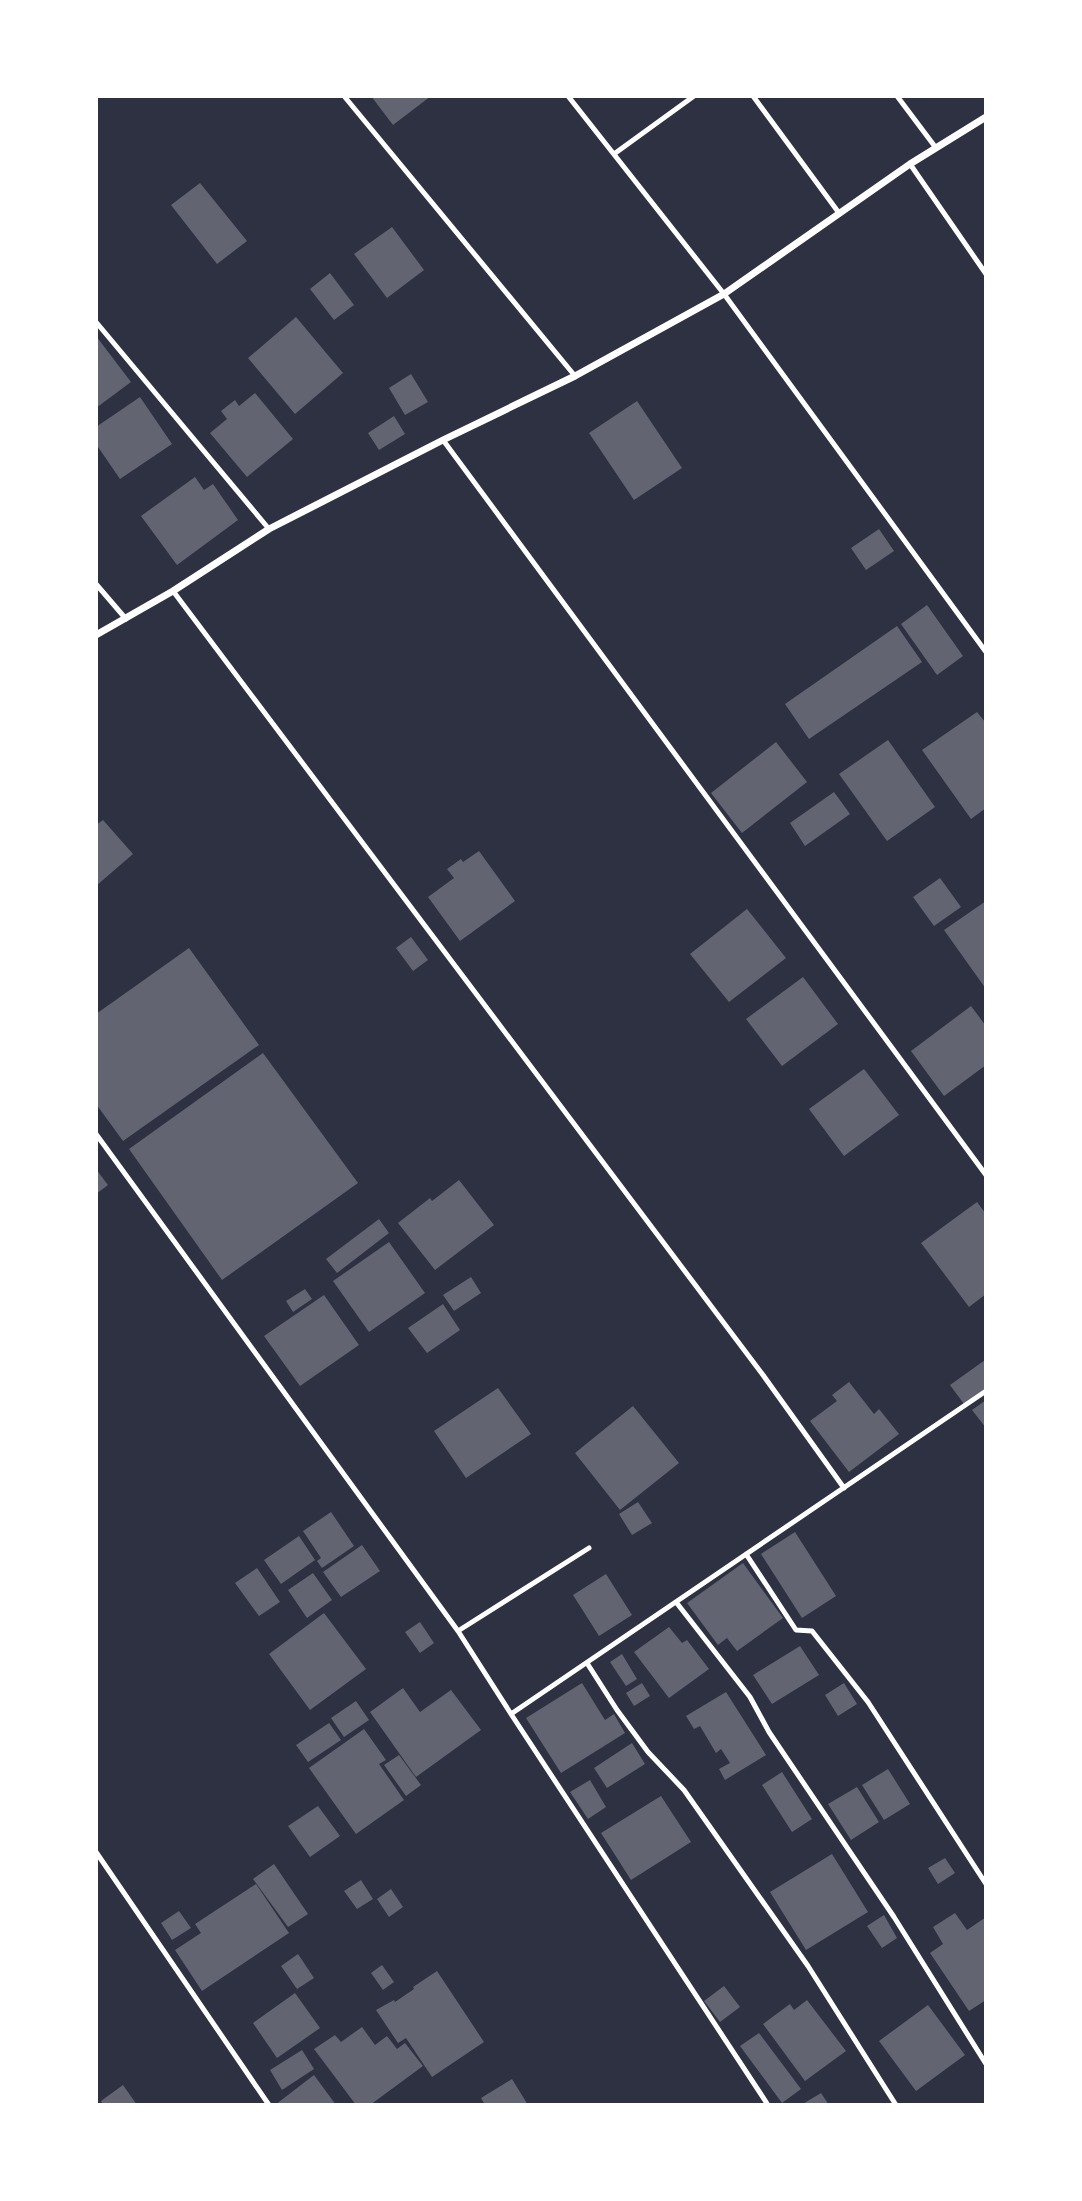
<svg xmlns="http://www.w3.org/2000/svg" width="1082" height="2201" viewBox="0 0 1082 2201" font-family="Raleway,sans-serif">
<rect width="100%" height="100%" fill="#2d3142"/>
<path fill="#626471" d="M 371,96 L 431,96 L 393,125 Z
M 200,183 L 247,241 L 217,264 L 171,205 Z
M 392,227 L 424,270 L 387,298 L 354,254 Z
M 330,273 L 354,305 L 334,320 L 310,289 Z
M 296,317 L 343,373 L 295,414 L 248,358 Z
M 96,336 L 131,382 L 96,408 Z
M 411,374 L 428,402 L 405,415 L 389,388 Z
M 255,393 L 293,439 L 247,477 L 210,433 L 227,419 L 221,411 L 235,400 L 239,406 Z
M 140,397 L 172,444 L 120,479 L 96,444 L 96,427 Z
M 637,401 L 682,468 L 634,500 L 589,433 Z
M 394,416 L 405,434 L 379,450 L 368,433 Z
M 195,477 L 204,490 L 213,484 L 238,520 L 177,565 L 141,516 Z
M 879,529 L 894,551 L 866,570 L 851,548 Z
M 927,605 L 963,656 L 937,675 L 901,624 Z
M 897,626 L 922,662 L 809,739 L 785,704 Z
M 977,712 L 986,723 L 986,808 L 971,819 L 922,750 Z
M 888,740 L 935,807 L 887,841 L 839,774 Z
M 776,742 L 807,782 L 742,833 L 711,793 Z
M 834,792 L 850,814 L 805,846 L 790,823 Z
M 103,820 L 133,854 L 96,886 L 96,825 Z
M 479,851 L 515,901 L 460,941 L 428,897 L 454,878 L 447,869 L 461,859 L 463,862 Z
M 940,878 L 961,907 L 934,926 L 913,897 Z
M 986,901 L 986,989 L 944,930 Z
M 747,909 L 786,958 L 729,1002 L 690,954 Z
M 411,937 L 428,960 L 413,971 L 396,948 Z
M 189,948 L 259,1045 L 123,1141 L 96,1104 L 96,1014 Z
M 803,977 L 838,1024 L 782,1066 L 746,1019 Z
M 971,1006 L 986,1026 L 986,1065 L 944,1096 L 911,1051 Z
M 263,1053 L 358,1183 L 222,1280 L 129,1149 Z
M 864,1069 L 899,1115 L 844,1156 L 809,1109 Z
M 96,1169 L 108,1185 L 96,1194 Z
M 459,1180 L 494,1225 L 435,1270 L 398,1223 L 430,1198 L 432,1201 Z
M 977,1202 L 986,1214 L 986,1294 L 969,1307 L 921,1243 Z
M 379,1219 L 389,1233 L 337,1273 L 326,1259 Z
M 389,1242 L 425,1293 L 369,1332 L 333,1281 Z
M 471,1277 L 481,1293 L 454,1311 L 443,1295 Z
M 305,1289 L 312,1299 L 293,1312 L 286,1301 Z
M 324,1295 L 359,1345 L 300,1386 L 264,1336 Z
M 443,1304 L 460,1330 L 427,1353 L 408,1328 Z
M 985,1360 L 986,1388 L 964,1404 L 950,1385 Z
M 849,1382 L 874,1414 L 879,1409 L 899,1434 L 849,1472 L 810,1421 L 837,1401 L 832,1395 Z
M 498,1388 L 531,1434 L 466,1478 L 434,1431 Z
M 986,1400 L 986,1428 L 972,1410 Z
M 633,1406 L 679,1463 L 620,1510 L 575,1453 Z
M 638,1502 L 652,1523 L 632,1535 L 619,1514 Z
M 331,1512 L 354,1546 L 322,1568 L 317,1561 L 321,1558 L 303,1531 Z
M 795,1532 L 836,1596 L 802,1618 L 761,1554 Z
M 299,1536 L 315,1560 L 281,1584 L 264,1560 Z
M 362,1545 L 380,1571 L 341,1597 L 323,1572 Z
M 743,1563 L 783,1618 L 737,1651 L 727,1638 L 718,1645 L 687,1603 Z
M 257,1568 L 280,1602 L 259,1616 L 235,1583 Z
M 313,1573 L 332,1600 L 307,1618 L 288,1590 Z
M 606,1574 L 632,1615 L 599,1636 L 573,1595 Z
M 324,1613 L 366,1669 L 310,1710 L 269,1654 Z
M 420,1622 L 434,1643 L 420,1653 L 405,1632 Z
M 669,1627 L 682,1643 L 687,1640 L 709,1669 L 669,1698 L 634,1652 Z
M 800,1646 L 819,1675 L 772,1704 L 753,1675 Z
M 622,1654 L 637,1679 L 626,1686 L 610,1662 Z
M 582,1683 L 605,1720 L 614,1714 L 625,1733 L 561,1773 L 526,1718 Z
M 642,1683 L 650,1696 L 634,1706 L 626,1693 Z
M 844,1683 L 857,1704 L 838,1716 L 825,1695 Z
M 403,1688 L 420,1712 L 451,1690 L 481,1730 L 416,1777 L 370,1712 Z
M 726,1692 L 766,1755 L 725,1780 L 719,1769 L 730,1763 L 721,1749 L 716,1753 L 700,1726 L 694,1729 L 686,1716 Z
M 356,1701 L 369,1720 L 344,1737 L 331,1718 Z
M 329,1723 L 341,1740 L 308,1762 L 296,1745 Z
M 364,1729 L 386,1760 L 379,1764 L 404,1800 L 356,1834 L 309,1768 Z
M 632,1743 L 645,1764 L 607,1788 L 594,1768 Z
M 399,1755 L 421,1785 L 406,1796 L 384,1765 Z
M 888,1769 L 910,1804 L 884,1820 L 862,1785 Z
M 782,1772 L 812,1819 L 792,1832 L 762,1785 Z
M 590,1780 L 606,1807 L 588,1819 L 570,1792 Z
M 857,1787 L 879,1822 L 851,1840 L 828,1804 Z
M 661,1796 L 691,1842 L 631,1880 L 601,1833 Z
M 318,1806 L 340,1836 L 310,1857 L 288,1826 Z
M 832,1854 L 868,1912 L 806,1950 L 770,1892 Z
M 945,1858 L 955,1873 L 938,1884 L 928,1868 Z
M 274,1864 L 308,1914 L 288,1927 L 253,1879 Z
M 361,1880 L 373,1899 L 357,1909 L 344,1891 Z
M 256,1884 L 289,1933 L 202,1991 L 175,1950 L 201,1933 L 195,1924 Z
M 391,1889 L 403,1907 L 389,1917 L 377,1899 Z
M 179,1911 L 191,1928 L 172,1940 L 161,1923 Z
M 955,1913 L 967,1930 L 986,1917 L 986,2000 L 969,2011 L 930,1953 L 943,1944 L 933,1927 Z
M 884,1915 L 897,1938 L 882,1948 L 867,1926 Z
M 298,1954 L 314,1978 L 297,1989 L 281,1966 Z
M 382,1965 L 394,1982 L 383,1990 L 371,1973 Z
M 437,1971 L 484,2042 L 432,2077 L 406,2038 L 398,2043 L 376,2010 L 394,2000 L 395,2002 L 414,1989 L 413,1987 Z
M 724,1986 L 740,2007 L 720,2022 L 704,2001 Z
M 295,1993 L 320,2028 L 277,2058 L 253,2023 Z
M 807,2000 L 846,2051 L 805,2081 L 763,2024 L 790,2004 L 794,2010 Z
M 928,2005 L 965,2055 L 916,2091 L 879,2041 Z
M 362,2027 L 375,2045 L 387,2036 L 397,2049 L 405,2043 L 423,2066 L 370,2105 L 356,2105 L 314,2049 L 335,2035 L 341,2042 Z
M 759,2033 L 801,2089 L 782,2103 L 740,2046 Z
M 302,2050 L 314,2069 L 282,2090 L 270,2070 Z
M 314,2075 L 336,2105 L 275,2105 Z
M 512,2079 L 528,2105 L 485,2105 L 481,2098 Z
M 123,2085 L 137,2105 L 103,2105 L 101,2101 Z
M 821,2093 L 829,2105 L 801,2105 Z"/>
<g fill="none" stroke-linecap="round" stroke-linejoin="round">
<path stroke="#fff" stroke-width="5" d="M 344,96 L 575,376
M 568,96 L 724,294 L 986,652
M 753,96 L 839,213
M 897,96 L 936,148
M 614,154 L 694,96
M 910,164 L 986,274
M 96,322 L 269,529
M 443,440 L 986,1175
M 96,584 L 126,619
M 173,591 L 763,1375 L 844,1488
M 96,1134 L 458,1631 L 511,1714
M 746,1554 L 796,1630 L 812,1631 L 868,1702 L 986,1884
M 676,1602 L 750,1697 L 769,1732 L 894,1917 L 986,2064
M 458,1631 L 589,1548
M 587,1663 L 617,1710 L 648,1752 L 684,1790 L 808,1966 L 896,2105
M 96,1852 L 269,2105
M 768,2105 L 511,1714 L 986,1391"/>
<path stroke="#fff" stroke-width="7" d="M 96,635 L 173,591 L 269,529 L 443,440 L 575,376 L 724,294 L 910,164 L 986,117"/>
</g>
<rect width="1082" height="2201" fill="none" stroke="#ffffff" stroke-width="196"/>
</svg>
